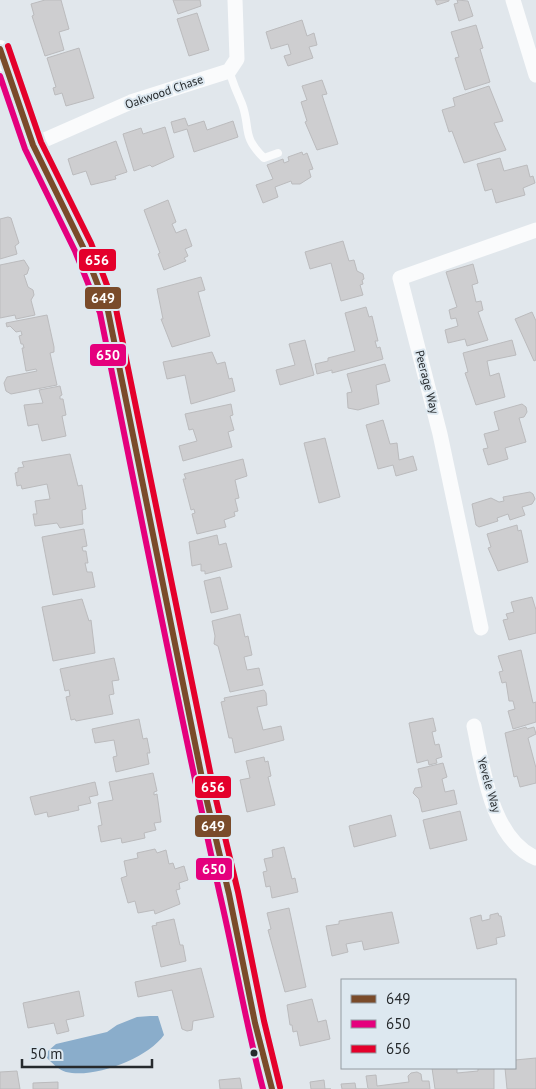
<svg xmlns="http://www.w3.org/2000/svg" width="536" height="1089" viewBox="0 0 536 1089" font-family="'PT Sans',sans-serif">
<rect width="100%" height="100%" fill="#e1e7ec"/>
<path fill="#8aadcb" d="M 150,1016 L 158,1016 L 164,1035 C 148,1058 94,1079 66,1072 C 59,1070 52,1063 47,1058 L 48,1051 L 56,1044 L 107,1032 L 117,1025 L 137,1017 Z"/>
<path fill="#ceced0" stroke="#bbbbbd" d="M 45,0 L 61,0 L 69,29 L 59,32 L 64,50 L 45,56 L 32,16 L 34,15 L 31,4 Z
M 173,0 L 200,0 L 201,6 L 178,14 Z
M 435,0 L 449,0 L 449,1 L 437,5 Z
M 457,0 L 468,1 L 473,16 L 459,21 L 454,4 L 458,3 Z
M 197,13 L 209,50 L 189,56 L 177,19 Z
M 302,20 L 307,36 L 314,33 L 317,45 L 309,47 L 313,58 L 288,66 L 284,56 L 291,54 L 288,44 L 271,49 L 266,32 Z
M 476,25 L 483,48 L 480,49 L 490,82 L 465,90 L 455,58 L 459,57 L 451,32 Z
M 79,48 L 94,98 L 66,106 L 62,93 L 55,95 L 53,88 L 56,87 L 47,58 Z
M 322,80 L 327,94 L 322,95 L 338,144 L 317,150 L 305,122 L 307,121 L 301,102 L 307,100 L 302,86 Z
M 489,86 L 503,121 L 494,123 L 506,150 L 464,163 L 452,131 L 449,132 L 442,110 L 455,106 L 453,98 Z
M 185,118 L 188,126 L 204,121 L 207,130 L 233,121 L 238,137 L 194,152 L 187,129 L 174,133 L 171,122 Z
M 165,127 L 174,157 L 152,167 L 150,165 L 134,171 L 123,134 L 141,128 L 143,134 Z
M 116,141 L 127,172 L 115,176 L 116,179 L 91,185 L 86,171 L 73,175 L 68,159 Z
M 302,152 L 303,155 L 307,153 L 313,169 L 309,170 L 311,177 L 300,184 L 292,184 L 291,181 L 275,187 L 278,197 L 263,203 L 256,185 L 273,179 L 267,165 L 283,159 L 284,163 L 289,161 L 288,157 Z
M 500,158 L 504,171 L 527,165 L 530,177 L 533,176 L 535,183 L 523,188 L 525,195 L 496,203 L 492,189 L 485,191 L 477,164 Z
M 168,200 L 176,222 L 172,224 L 176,233 L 186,229 L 192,246 L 185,249 L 188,256 L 184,258 L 186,261 L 164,270 L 158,254 L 160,253 L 144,210 Z
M 8,217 L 11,218 L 19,243 L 15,246 L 17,254 L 0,259 L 0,219 Z
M 343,241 L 349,261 L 354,260 L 357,271 L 363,274 L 364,279 L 362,280 L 363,284 L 360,285 L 363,295 L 341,301 L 331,263 L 310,269 L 305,252 Z
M 24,260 L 29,268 L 27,274 L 24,275 L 28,287 L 33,290 L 34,295 L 31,300 L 35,315 L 16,319 L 15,315 L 0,318 L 0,265 Z
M 473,264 L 478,283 L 472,285 L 476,302 L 481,301 L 483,310 L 478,312 L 488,340 L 467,346 L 465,339 L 448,343 L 445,330 L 458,326 L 456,318 L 451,319 L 449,310 L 457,307 L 446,272 Z
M 201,277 L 205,290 L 198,292 L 210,336 L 172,347 L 161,319 L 163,319 L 157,289 Z
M 366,307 L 369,317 L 372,316 L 378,341 L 375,341 L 377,348 L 380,347 L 383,359 L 332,373 L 332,370 L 317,374 L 315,364 L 328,361 L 328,358 L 355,351 L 345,313 Z
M 532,312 L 536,321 L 536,360 L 534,361 L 515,319 Z
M 47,315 L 54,347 L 54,352 L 50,353 L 57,385 L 11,394 L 6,391 L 4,383 L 7,377 L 37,371 L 36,369 L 26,371 L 22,348 L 24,348 L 23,344 L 21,344 L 19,336 L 22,335 L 21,331 L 16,332 L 10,326 L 7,327 L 6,323 Z
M 305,340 L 314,375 L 280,385 L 276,370 L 295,365 L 289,344 Z
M 512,340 L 516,355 L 487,361 L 490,376 L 499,373 L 505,397 L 476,405 L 465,373 L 468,372 L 463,353 Z
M 212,352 L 217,364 L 225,362 L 229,379 L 232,378 L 235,391 L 191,404 L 185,375 L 167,379 L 163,362 Z
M 385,364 L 390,381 L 376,385 L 379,404 L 358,410 L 348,408 L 347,393 L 352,392 L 347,374 Z
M 60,386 L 62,395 L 60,396 L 60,399 L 63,399 L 66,415 L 62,416 L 66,436 L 42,441 L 38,424 L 28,426 L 24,405 L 43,403 L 39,390 Z
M 231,404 L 233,415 L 230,416 L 234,430 L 228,432 L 232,447 L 183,461 L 179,446 L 197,441 L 193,429 L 189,430 L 185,414 Z
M 522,404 L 526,407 L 527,412 L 524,417 L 519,418 L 526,442 L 505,448 L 508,459 L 488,465 L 483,449 L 488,448 L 484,434 L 499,430 L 494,412 Z
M 383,420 L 390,444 L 397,443 L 399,460 L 413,456 L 417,470 L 396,476 L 393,465 L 378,469 L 366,425 Z
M 325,438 L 340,497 L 319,503 L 304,443 Z
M 70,454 L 78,486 L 82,485 L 86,509 L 82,510 L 83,524 L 60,528 L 57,523 L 35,526 L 33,514 L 37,514 L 35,501 L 50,499 L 47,484 L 22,489 L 21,485 L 17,486 L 15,473 L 18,472 L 18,468 L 24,467 L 22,462 Z
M 243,459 L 247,476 L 235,480 L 239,498 L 235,499 L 238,511 L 234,512 L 235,516 L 224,520 L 226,527 L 197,534 L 192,514 L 195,513 L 194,509 L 191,510 L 183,479 L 186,479 L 184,474 Z
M 530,492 L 533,494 L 535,499 L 532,504 L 522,507 L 525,515 L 510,520 L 508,514 L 497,518 L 498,521 L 479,527 L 476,525 L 472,504 L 491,498 L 499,502 L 504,501 L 503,497 Z
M 517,525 L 518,531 L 521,530 L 528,562 L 498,571 L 488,548 L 491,547 L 487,534 Z
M 84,529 L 87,546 L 82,547 L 83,551 L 86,551 L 88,563 L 85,563 L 87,572 L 92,572 L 95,587 L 53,595 L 42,537 Z
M 217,535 L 219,545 L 226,543 L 232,567 L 205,574 L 205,571 L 201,571 L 201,564 L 192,566 L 189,542 Z
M 220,577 L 228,609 L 211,613 L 204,581 Z
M 532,597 L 536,610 L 536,633 L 509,640 L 503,620 L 508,619 L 506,614 L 514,612 L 511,602 Z
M 82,599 L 89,621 L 91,620 L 95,653 L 53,661 L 42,607 Z
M 240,614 L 245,637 L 248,636 L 252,655 L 244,657 L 247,670 L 259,668 L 263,685 L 230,692 L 222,661 L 218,646 L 214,644 L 215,636 L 212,621 Z
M 521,650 L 533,703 L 536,702 L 536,722 L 513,729 L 508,711 L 515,709 L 513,701 L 509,701 L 506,682 L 502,683 L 499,672 L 503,671 L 498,656 Z
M 114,658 L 119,680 L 112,681 L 114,694 L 109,695 L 113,714 L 76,721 L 75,719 L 71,720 L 66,697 L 70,696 L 69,690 L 65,691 L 60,669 Z
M 264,690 L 266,693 L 267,705 L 257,707 L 263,730 L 281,726 L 284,740 L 235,753 L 232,738 L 229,738 L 221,702 L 225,701 L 224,698 Z
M 433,718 L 436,731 L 432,732 L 435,745 L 439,744 L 442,757 L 436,759 L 437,763 L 429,765 L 428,760 L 417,763 L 409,723 Z
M 139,719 L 143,739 L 147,738 L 150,753 L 147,753 L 149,764 L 116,772 L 113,757 L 117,756 L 114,740 L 95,743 L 92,729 Z
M 526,727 L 527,729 L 534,727 L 536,734 L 528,738 L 536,768 L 536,783 L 520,787 L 517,776 L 514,777 L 505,733 Z
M 264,757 L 265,762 L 268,761 L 271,776 L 268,777 L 275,805 L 247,812 L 240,780 L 250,778 L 246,761 Z
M 443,763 L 447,777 L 442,779 L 445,792 L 454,790 L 457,804 L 422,812 L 419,799 L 413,793 L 415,788 L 422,787 L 418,769 Z
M 153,773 L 157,791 L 154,792 L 154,795 L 157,794 L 161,822 L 154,823 L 156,830 L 144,833 L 145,838 L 122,843 L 121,838 L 101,842 L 98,826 L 102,825 L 98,803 L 113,800 L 109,782 Z
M 95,782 L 98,795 L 89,797 L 91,803 L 78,806 L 79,810 L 48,817 L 47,812 L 35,815 L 30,797 Z
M 460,811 L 467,840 L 430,849 L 423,820 Z
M 391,815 L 396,836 L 354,847 L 349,826 Z
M 284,847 L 292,879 L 295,878 L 298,892 L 272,898 L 270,886 L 266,887 L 263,872 L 267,871 L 264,859 L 273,857 L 272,850 Z
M 155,849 L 157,853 L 166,850 L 169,864 L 173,863 L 175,869 L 184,866 L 188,880 L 179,883 L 180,889 L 176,890 L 180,904 L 155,914 L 154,910 L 138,913 L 135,901 L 128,903 L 121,878 L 127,876 L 124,861 L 138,858 L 137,853 Z
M 289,908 L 306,987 L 285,992 L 268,930 L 271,929 L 267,913 Z
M 392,912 L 399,943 L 364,950 L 362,941 L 346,944 L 348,952 L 332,956 L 326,926 L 339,924 L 339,921 Z
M 498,913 L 499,916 L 501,916 L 505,936 L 496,938 L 497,944 L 477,949 L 470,918 L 481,915 L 482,921 L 490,919 L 490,915 Z
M 174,919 L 180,945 L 183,945 L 186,961 L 161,967 L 152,926 L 157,925 L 156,923 Z
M 201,968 L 214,1017 L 193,1021 L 192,1030 L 187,1031 L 182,1029 L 172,990 L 138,997 L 135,982 Z
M 79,991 L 84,1016 L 66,1020 L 69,1031 L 57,1034 L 54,1023 L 28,1028 L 23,1003 Z
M 312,999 L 318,1022 L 326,1020 L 330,1039 L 300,1046 L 297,1031 L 293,1032 L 292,1025 L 290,1025 L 287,1005 Z
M 536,1058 L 536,1089 L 507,1089 L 505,1068 L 515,1068 L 515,1060 Z
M 432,1068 L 457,1068 L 457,1073 L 478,1071 L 478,1068 L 494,1068 L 494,1089 L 435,1089 Z
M 17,1071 L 20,1089 L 0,1089 L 0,1072 Z
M 417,1072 L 421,1074 L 422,1081 L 429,1081 L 430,1089 L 368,1089 L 366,1076 L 376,1075 L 377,1086 L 409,1082 L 408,1076 L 411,1073 Z
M 240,1078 L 242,1089 L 220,1089 L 219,1080 Z
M 324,1080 L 325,1089 L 331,1089 L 311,1089 L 310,1082 Z
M 58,1082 L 58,1089 L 33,1089 L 33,1083 Z
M 355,1083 L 356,1089 L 367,1089 L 342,1089 L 341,1084 Z"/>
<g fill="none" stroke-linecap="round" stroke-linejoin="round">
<path stroke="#fafbfc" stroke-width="8" d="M 229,71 C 233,83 237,93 242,104 C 251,128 241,136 264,158 L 278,153"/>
<path stroke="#fafbfc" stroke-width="15" d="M 513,0 L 536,75
M 33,145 L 131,102 L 229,71 L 237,59 L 235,0
M 481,628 L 440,434 L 400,278 L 536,230
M 474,726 C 483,768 491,839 536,858"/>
<path stroke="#fafbfc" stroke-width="18" d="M 0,49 L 33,145 L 83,247 L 108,311 L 205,793 L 229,894 L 255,1023 L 272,1089"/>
<g stroke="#dde8f0" stroke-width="10">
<path id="bus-1" d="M 0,49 L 33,145 L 83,247 L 108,311 L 205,793 L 229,894 L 255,1023 L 272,1089"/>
</g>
<g stroke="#dde8f0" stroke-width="10">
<path id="bus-2" d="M 0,76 L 25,149 L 75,251 L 100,313 C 139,507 177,702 220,895 C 235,959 246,1025 263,1089"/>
</g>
<g stroke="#dde8f0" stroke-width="10">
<path id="bus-3" d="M 8,46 L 41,142 L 91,243 L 116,309 L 214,791 L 238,892 L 264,1021 L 280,1087"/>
</g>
<use href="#bus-1" stroke="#7a4b2a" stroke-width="6"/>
<use href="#bus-2" stroke="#e5007d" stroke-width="6"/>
<use href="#bus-3" stroke="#e4002b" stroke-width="6"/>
</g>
<circle fill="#262a2d" stroke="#dde8f0" stroke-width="2" cx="254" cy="1053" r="4.5"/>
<g text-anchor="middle" stroke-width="4" stroke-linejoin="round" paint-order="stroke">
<g font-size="12" fill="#262a2d" stroke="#dde8f0">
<text transform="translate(164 92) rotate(-19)" y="4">Oakwood Chase</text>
<text transform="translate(427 382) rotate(76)" y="4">Peerage Way</text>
<text transform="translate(489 785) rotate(74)" y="4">Yevele Way</text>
</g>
</g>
<g stroke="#dde8f0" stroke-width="2">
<rect x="78" y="248" width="39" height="24" rx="5" fill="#e4002b"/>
<rect x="84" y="286" width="38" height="24" rx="5" fill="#7a4b2a"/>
<rect x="89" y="343" width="38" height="24" rx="5" fill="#e5007d"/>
<rect x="194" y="775" width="38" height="24" rx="5" fill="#e4002b"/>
<rect x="194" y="814" width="38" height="24" rx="5" fill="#7a4b2a"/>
<rect x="195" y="857" width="38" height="24" rx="5" fill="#e5007d"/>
</g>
<g font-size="14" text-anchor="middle" font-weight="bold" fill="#fff">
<text x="97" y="265">656</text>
<text x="103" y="303">649</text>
<text x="108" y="360">650</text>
<text x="213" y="792">656</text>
<text x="213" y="831">649</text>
<text x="214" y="874">650</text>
</g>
<rect x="341" y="979" width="175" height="90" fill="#dde8f0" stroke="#949ca2"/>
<rect x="351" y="995" width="25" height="8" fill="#7a4b2a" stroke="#949ca2"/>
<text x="386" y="1004" font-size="15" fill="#262a2d">649</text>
<rect x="351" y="1020" width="25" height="8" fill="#e5007d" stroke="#949ca2"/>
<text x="386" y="1029" font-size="15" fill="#262a2d">650</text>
<rect x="351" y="1045" width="25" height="8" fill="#e4002b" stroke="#949ca2"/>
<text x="386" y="1054" font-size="15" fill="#262a2d">656</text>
<path d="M22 1059v8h130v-8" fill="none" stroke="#262a2d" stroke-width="2.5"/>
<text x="30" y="1059" font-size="15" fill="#262a2d" stroke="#dde8f0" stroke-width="4" paint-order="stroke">50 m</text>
</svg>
